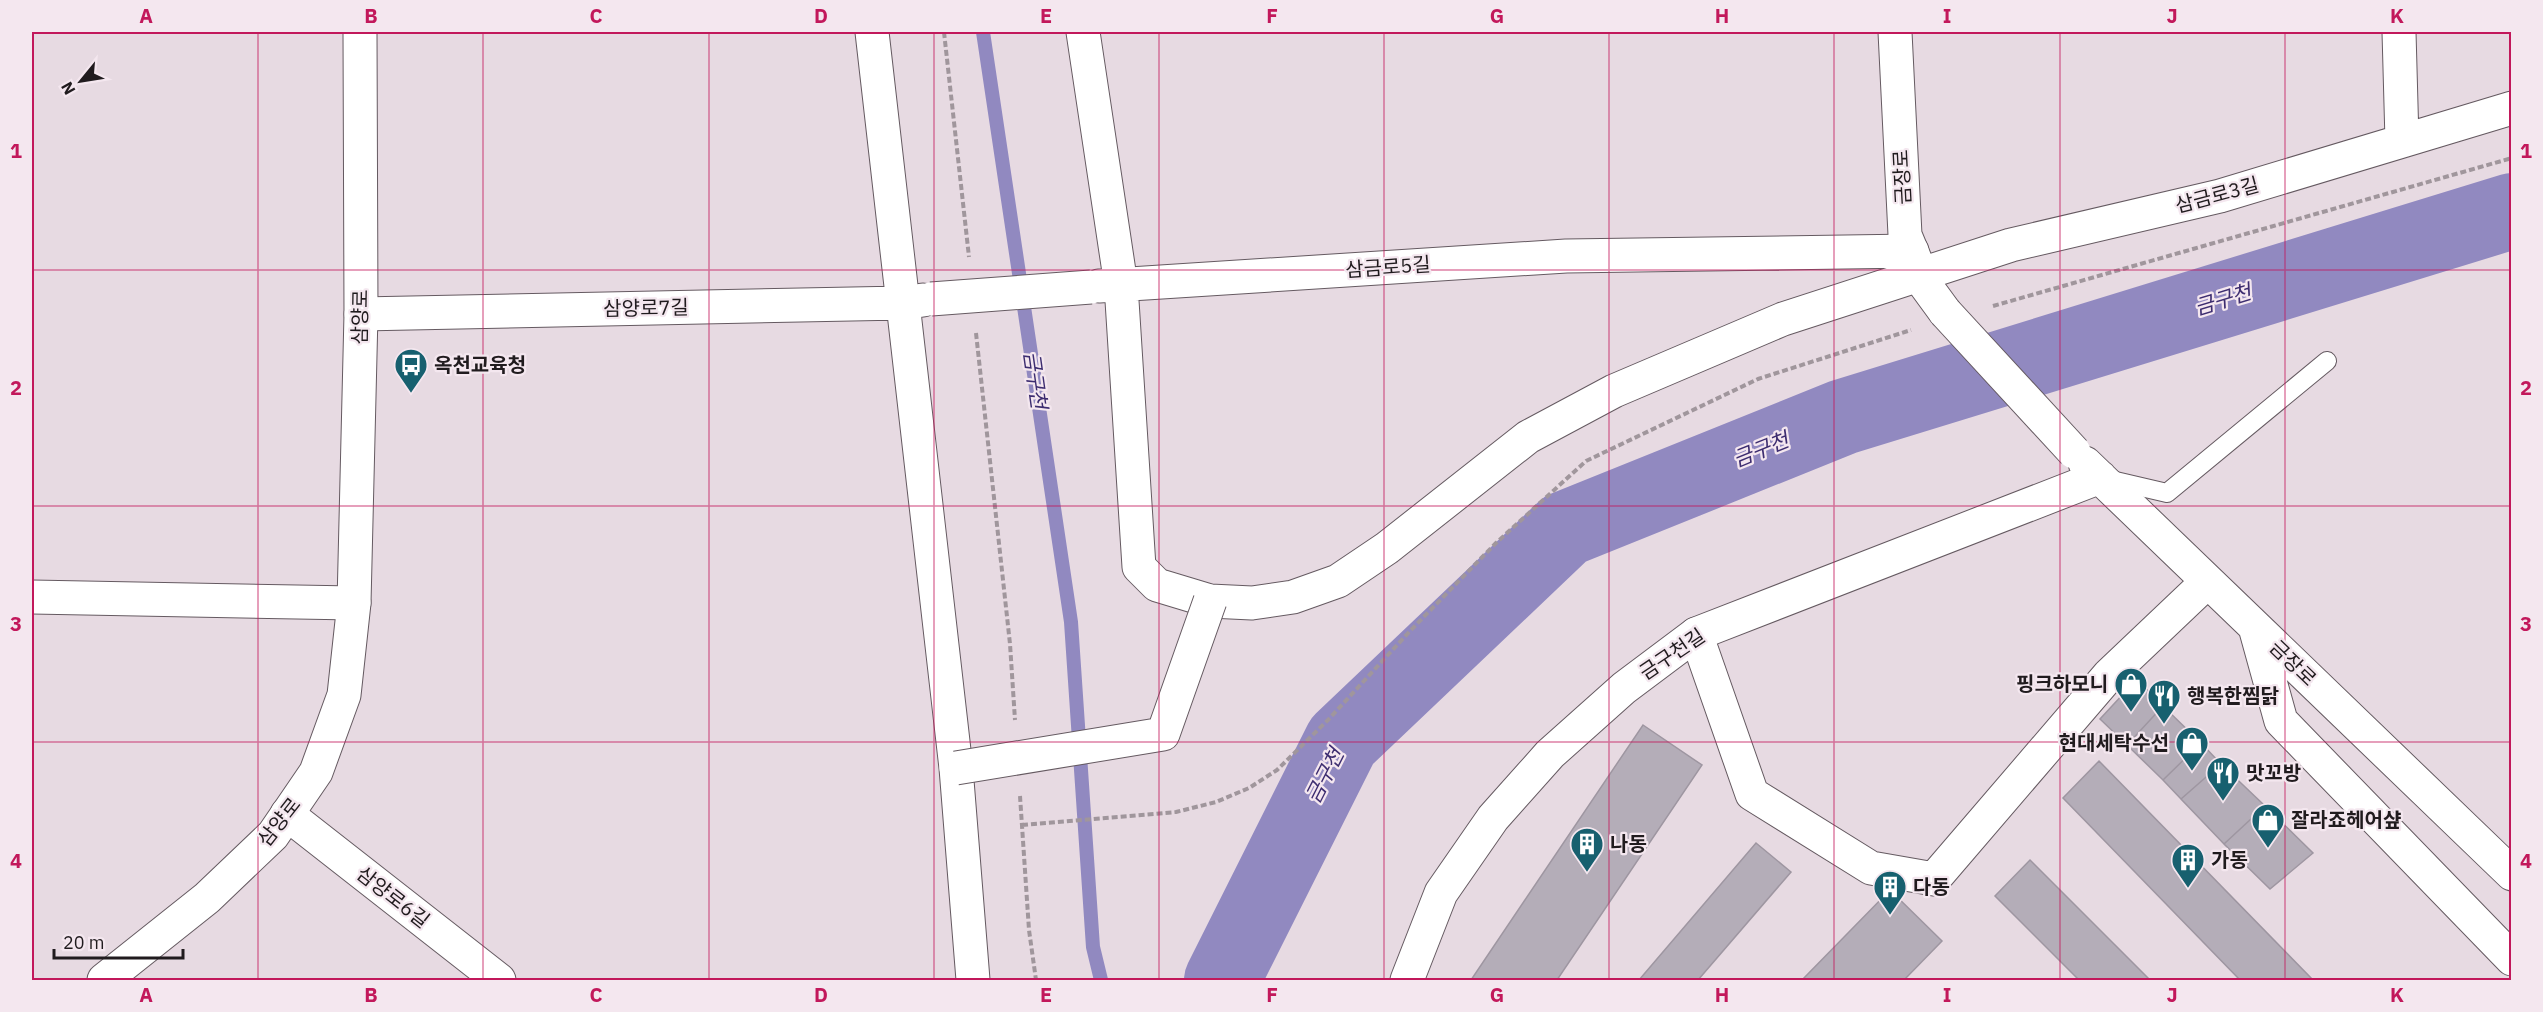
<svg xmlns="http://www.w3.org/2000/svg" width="2543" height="1012" viewBox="0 0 2543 1012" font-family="'IBM Plex Sans','Noto Sans KR',sans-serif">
<rect width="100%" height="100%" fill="#e7dae2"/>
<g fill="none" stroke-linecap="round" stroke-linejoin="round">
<path stroke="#9189c0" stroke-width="14" d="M 983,32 L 1071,622 L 1093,947 L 1101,980"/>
<path stroke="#9189c0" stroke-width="76" d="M 1222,980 L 1342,741 L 1565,529 L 1843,417 L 2512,211"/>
</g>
<path fill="#b4adb8" stroke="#9e96a1" stroke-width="1.5" d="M 2137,679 L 2163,706 L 2127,745 L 2100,719 Z
M 2163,706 L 2201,743 L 2163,780 L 2127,745 Z
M 1643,725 L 1702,765 L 1557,980 L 1471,980 Z
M 2201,743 L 2221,764 L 2181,799 L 2163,780 Z
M 2099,761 L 2313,980 L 2240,980 L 2063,798 Z
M 2221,764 L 2265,806 L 2224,844 L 2181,799 Z
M 2265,806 L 2313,853 L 2270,889 L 2224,844 Z
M 1756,843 L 1791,872 L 1698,980 L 1639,980 Z
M 2030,860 L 2150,980 L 2079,980 L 1995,896 Z
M 1890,890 L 1942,941 L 1904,980 L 1802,980 Z"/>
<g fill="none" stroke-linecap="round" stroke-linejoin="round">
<g stroke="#655a61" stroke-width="20">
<path id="lane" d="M 2107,479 L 2167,493 L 2327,361"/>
</g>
<g stroke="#655a61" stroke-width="35">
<path id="street" d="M 872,32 L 956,768 L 973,980
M 1083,32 L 1121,285 L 1139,567 L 1157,585 L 1210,601 L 1252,603 L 1293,597 L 1338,581 L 1387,548 L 1528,437 L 1614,391 L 1783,319 L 2011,245 L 2220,196 L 2512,108
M 2399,32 L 2402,141
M 1099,286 L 1566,256 L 1912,251
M 361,314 L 903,303 L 923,300
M 32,597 L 354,603
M 1696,634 L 1752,794 L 1871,868 L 1934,879 L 2109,675 L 2207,582
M 287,814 L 499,980"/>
</g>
<g stroke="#655a61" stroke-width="35">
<path id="secondary" d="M 1895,32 L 1905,235 L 1926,286 L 1945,312
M 2085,463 L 2512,874
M 2255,627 L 2281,721 L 2512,959
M 104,980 L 207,898 L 273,835 L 316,772 L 344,695 L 354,603 L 361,314 L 360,32
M 1407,980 L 1441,893 L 1493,818 L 1550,754 L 1624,688 L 1696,634 L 2100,477"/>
</g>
<path stroke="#a0969c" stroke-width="4" stroke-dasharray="6 3" stroke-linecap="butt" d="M 944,32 L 969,257
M 1993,306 L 2512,158
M 976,333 L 1010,644 L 1015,720
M 1020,796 L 1029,930 L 1036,980
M 1022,825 L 1176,812 L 1216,802 L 1249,788 L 1277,770 L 1328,720 L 1410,631 L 1496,543 L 1586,461 L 1758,379 L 1911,330"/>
<use href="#lane" stroke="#fff" stroke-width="18"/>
<use href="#street" stroke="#fff" stroke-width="33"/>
<use href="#secondary" stroke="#fff" stroke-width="33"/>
<g stroke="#655a61" stroke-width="35" stroke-linecap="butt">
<path id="street-bridge" d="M 931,299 L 1091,287
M 956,768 L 1163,734 L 1210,601"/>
</g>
<g stroke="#655a61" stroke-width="35" stroke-linecap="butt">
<path id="secondary-bridge" d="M 1945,312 L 2074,452"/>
</g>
<use href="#street-bridge" stroke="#fff" stroke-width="33"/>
<use href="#secondary-bridge" stroke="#fff" stroke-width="33"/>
</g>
<path fill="none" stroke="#c2185b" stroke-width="1.5" stroke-opacity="0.55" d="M 258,32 L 258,980M 483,32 L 483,980M 709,32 L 709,980M 934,32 L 934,980M 1159,32 L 1159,980M 1384,32 L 1384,980M 1609,32 L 1609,980M 1834,32 L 1834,980M 2060,32 L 2060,980M 2285,32 L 2285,980M 32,270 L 2512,270M 32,506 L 2512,506M 32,742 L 2512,742"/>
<defs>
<g id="bus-pin" transform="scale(1.725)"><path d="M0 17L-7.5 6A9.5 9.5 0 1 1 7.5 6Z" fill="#17606f" stroke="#f4e7ef"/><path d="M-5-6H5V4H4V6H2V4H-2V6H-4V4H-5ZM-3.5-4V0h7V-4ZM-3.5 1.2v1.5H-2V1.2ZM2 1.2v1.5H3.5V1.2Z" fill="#fff"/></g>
<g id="shop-pin" transform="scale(1.725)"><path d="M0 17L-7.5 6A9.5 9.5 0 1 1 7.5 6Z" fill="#17606f" stroke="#f4e7ef"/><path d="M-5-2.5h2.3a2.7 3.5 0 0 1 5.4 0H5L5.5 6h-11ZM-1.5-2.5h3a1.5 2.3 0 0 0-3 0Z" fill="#fff"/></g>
<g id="restaurant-pin" transform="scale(1.725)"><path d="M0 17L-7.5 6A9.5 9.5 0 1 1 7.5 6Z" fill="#17606f" stroke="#f4e7ef"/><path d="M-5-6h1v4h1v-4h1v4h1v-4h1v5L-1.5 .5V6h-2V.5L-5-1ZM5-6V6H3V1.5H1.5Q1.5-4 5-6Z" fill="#fff"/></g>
<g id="building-pin" transform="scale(1.725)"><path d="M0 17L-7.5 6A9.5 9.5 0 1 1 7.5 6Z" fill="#17606f" stroke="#f4e7ef"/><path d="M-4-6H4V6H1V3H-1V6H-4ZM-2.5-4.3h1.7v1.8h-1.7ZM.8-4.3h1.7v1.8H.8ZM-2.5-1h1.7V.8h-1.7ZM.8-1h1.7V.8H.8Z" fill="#fff"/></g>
</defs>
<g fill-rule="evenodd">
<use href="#bus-pin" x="411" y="365"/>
<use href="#shop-pin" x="2131" y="684"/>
<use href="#restaurant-pin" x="2164" y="696"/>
<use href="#shop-pin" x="2192" y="743"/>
<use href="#restaurant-pin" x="2223" y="773"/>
<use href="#shop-pin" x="2268" y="820"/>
<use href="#building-pin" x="1587" y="844"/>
<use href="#building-pin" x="2188" y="860"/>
<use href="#building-pin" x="1890" y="887"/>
</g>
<g text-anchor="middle" stroke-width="4.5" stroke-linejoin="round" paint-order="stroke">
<g font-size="20" fill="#201b1e" stroke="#f4e7ef">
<text transform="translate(1902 177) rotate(-93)" y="7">금장로</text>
<text transform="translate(2217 195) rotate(-15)" y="7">삼금로3길</text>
<text transform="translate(1388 267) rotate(-4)" y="7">삼금로5길</text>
<text transform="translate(646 308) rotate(-1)" y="7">삼양로7길</text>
<text transform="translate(360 317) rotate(-89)" y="7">삼양로</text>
<text transform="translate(1672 654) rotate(-34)" y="7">금구천길</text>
<text transform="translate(2293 663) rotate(44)" y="7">금장로</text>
<text transform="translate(279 822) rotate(-52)" y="7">삼양로</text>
<text transform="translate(393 897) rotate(38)" y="7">삼양로6길</text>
</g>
<g font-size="20" font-weight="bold" fill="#201b1e" stroke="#f4e7ef" text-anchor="start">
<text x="434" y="372">옥천교육청</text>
<text x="2108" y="691" text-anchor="end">핑크하모니</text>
<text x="2187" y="703">행복한찜닭</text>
<text x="2169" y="750" text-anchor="end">현대세탁수선</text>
<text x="2246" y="780">맛꼬방</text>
<text x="2291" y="827">잘라죠헤어샾</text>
<text x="1610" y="851">나동</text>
<text x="2211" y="867">가동</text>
<text x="1913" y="894">다동</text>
</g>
<g font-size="21" font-style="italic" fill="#3d2d70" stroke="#f4e7ef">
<text transform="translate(2223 300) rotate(-17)" y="7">금구천</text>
<text transform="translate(1035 380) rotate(82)" y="7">금구천</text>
<text transform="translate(1761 450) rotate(-22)" y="7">금구천</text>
<text transform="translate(1325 776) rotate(-63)" y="7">금구천</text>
</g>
</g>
<rect width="2543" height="1012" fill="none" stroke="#f4e7ef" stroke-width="66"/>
<g transform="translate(81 81) rotate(240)" stroke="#f4e7ef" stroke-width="4.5" paint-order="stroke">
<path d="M0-4.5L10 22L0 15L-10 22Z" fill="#201b1e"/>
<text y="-9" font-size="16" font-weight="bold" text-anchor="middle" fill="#201b1e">N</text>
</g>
<path d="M54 949v9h129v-9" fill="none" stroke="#201b1e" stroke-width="3"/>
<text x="63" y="949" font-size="18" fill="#201b1e" stroke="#f4e7ef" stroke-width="4.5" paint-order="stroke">20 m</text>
<rect x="33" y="33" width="2477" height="946" fill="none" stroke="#c2185b" stroke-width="2"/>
<g font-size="20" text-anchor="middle" font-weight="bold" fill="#c2185b">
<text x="146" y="23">A</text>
<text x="371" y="23">B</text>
<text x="596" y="23">C</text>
<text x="821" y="23">D</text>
<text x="1046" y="23">E</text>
<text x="1272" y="23">F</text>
<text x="1497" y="23">G</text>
<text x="1722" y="23">H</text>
<text x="1947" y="23">I</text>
<text x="2172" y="23">J</text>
<text x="2397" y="23">K</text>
<text x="16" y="158">1</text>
<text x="2526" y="158">1</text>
<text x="16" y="395">2</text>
<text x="2526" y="395">2</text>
<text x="16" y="631">3</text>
<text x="2526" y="631">3</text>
<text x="16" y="868">4</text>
<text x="2526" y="868">4</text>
<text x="146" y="1002">A</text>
<text x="371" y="1002">B</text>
<text x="596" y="1002">C</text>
<text x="821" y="1002">D</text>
<text x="1046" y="1002">E</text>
<text x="1272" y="1002">F</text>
<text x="1497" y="1002">G</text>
<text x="1722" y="1002">H</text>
<text x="1947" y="1002">I</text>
<text x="2172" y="1002">J</text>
<text x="2397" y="1002">K</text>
</g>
</svg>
